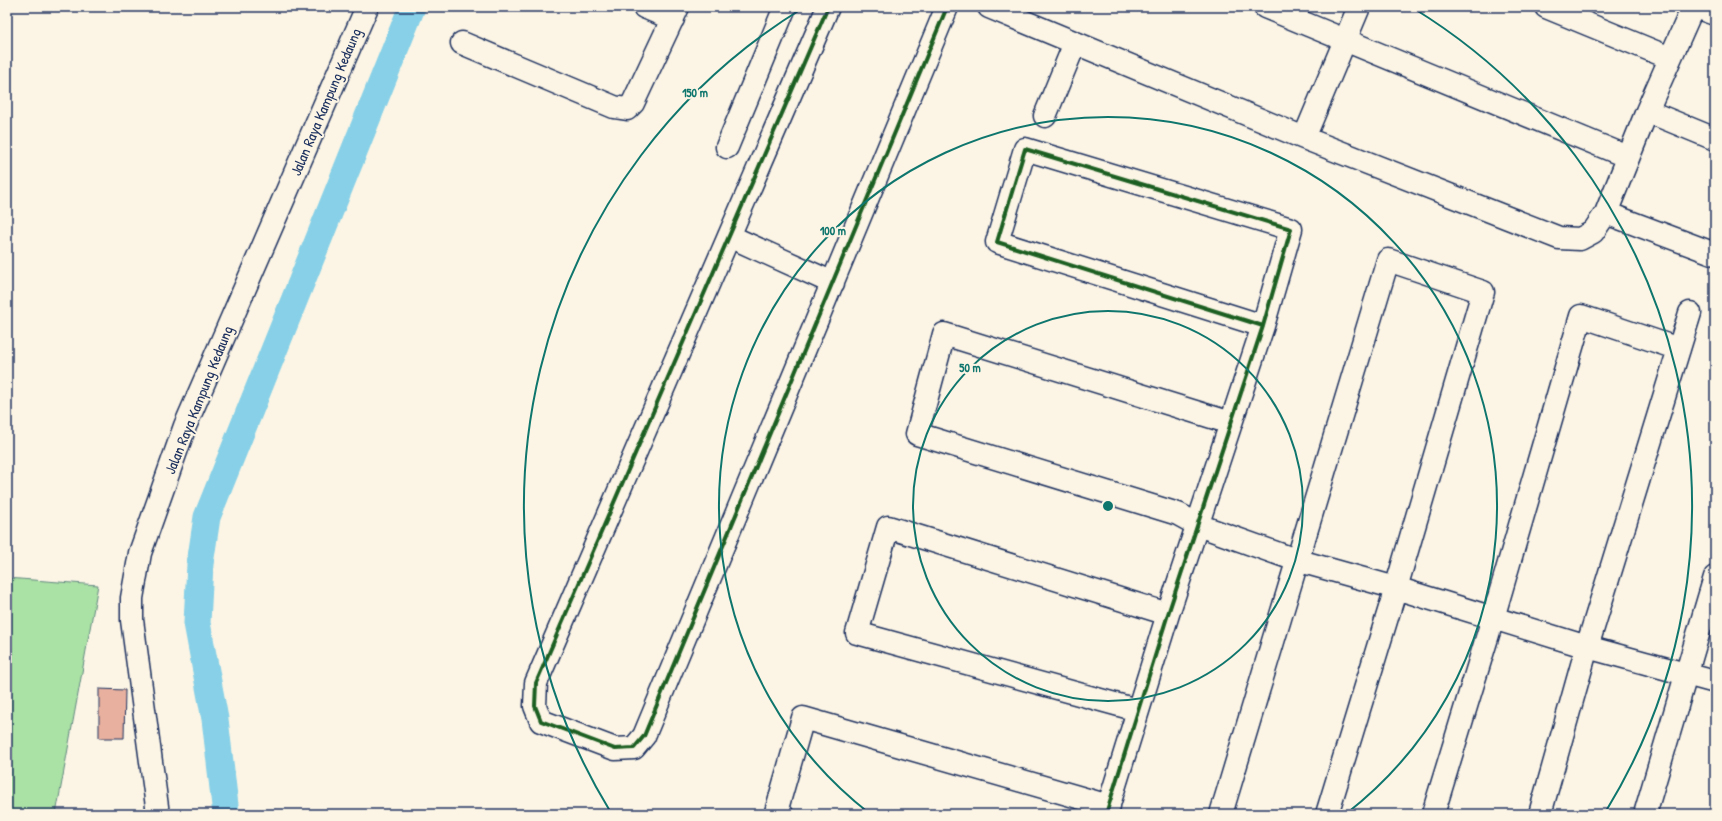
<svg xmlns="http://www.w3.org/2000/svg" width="1722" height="821" viewBox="0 0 1722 821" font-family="'Patrick Hand',sans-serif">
<rect width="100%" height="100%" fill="#fcf5e5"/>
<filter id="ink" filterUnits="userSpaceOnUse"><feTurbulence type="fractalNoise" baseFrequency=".025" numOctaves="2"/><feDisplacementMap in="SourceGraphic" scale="8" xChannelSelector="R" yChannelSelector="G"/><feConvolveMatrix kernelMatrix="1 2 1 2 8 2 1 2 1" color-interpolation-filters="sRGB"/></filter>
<g filter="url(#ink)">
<path fill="#aae1a4" stroke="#628881" d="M 7,578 L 98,585 L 56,814 L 7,814 Z"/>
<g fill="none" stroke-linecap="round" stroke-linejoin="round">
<path stroke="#87d0e7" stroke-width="27" d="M 226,814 L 215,719 L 197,623 L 200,564 L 207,517 L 412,7"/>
</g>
<path fill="#e8b09e" stroke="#1b2f5e" d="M 99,689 L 125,690 L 124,738 L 99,738 Z
M 274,812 L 300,813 L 300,814 L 274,814 Z"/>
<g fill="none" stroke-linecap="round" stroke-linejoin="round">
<g stroke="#1b2f5e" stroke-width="25">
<path id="street" d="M 644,7 L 673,19
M 828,7 L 536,683 L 535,706 L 541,721 L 615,749 L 634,748 L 644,736 L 947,7
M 989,7 L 1304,138 L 1559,238 L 1580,239 L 1593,232 L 1606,213 L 1647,111 L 1693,7
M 1265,7 L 1628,157
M 1546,7 L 1670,58
M 1695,7 L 1715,14
M 462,43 L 614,107 L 627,109 L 633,103 L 678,7
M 1647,111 L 1715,139
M 1045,116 L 1075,43
M 1304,138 L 1359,7
M 727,147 L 785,7
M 1606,213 L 1715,254
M 729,236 L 833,283
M 1231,423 L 944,334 L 917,434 L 1178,514 L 1198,525 L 1296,560 L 1396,588 L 1587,647 L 1715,682
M 1137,710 L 857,633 L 888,527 L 1168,614
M 158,814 L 132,620 L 132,598 L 140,553 L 185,426 L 367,7
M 782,814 L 776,812 L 803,718 L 1109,806
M 1106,814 L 1168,614 L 1263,326 L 1291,229 L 1025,149 L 997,242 L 1263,326
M 1221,814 L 1388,260 L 1483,292 L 1396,588 L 1327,814
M 1433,814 L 1493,618 L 1581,316 L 1679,349
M 1540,814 L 1587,647 L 1690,313
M 1645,814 L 1715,577"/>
</g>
<use href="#street" stroke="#fcf5e5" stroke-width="22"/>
<g stroke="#fcf5e5" stroke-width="6">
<path id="cycleway" d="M 828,7 L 536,683 L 535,706 L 541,721 L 615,749 L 634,748 L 644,736 L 947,7
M 1106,814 L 1168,614 L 1263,326 L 1291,229 L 1025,149 L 997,242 L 1263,326"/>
</g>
<use href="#cycleway" stroke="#1b5e20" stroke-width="4"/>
</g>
</g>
<g fill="none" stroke="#0f766e" stroke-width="2">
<circle cx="1108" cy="506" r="195"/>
<path d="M869 813A389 389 0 1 1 1347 813"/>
<path d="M610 811A584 584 0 0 1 803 8M1413 8A584 584 0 0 1 1606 811"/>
</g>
<g text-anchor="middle" stroke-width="4" stroke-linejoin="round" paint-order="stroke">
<g font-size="15" fill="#1b2f5e" stroke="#fcf5e5">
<text transform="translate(326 102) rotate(-67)" y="5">Jalan Raya Kampung Kedaung</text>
<text transform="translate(199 400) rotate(-68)" y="5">Jalan Raya Kampung Kedaung</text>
</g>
</g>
<circle cx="1108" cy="506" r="6" fill="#0f766e" stroke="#fcf5e5" stroke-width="2"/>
<g font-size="12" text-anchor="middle" font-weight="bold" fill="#0f766e" stroke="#fcf5e5" stroke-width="4" stroke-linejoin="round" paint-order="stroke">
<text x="695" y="97">150 m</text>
<text x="833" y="235">100 m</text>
<text x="970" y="372">50 m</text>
</g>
<rect width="1722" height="821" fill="none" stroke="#fcf5e5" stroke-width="24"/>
<rect x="12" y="12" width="1698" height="797" fill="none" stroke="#1b2f5e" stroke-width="1.5" filter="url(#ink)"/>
</svg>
